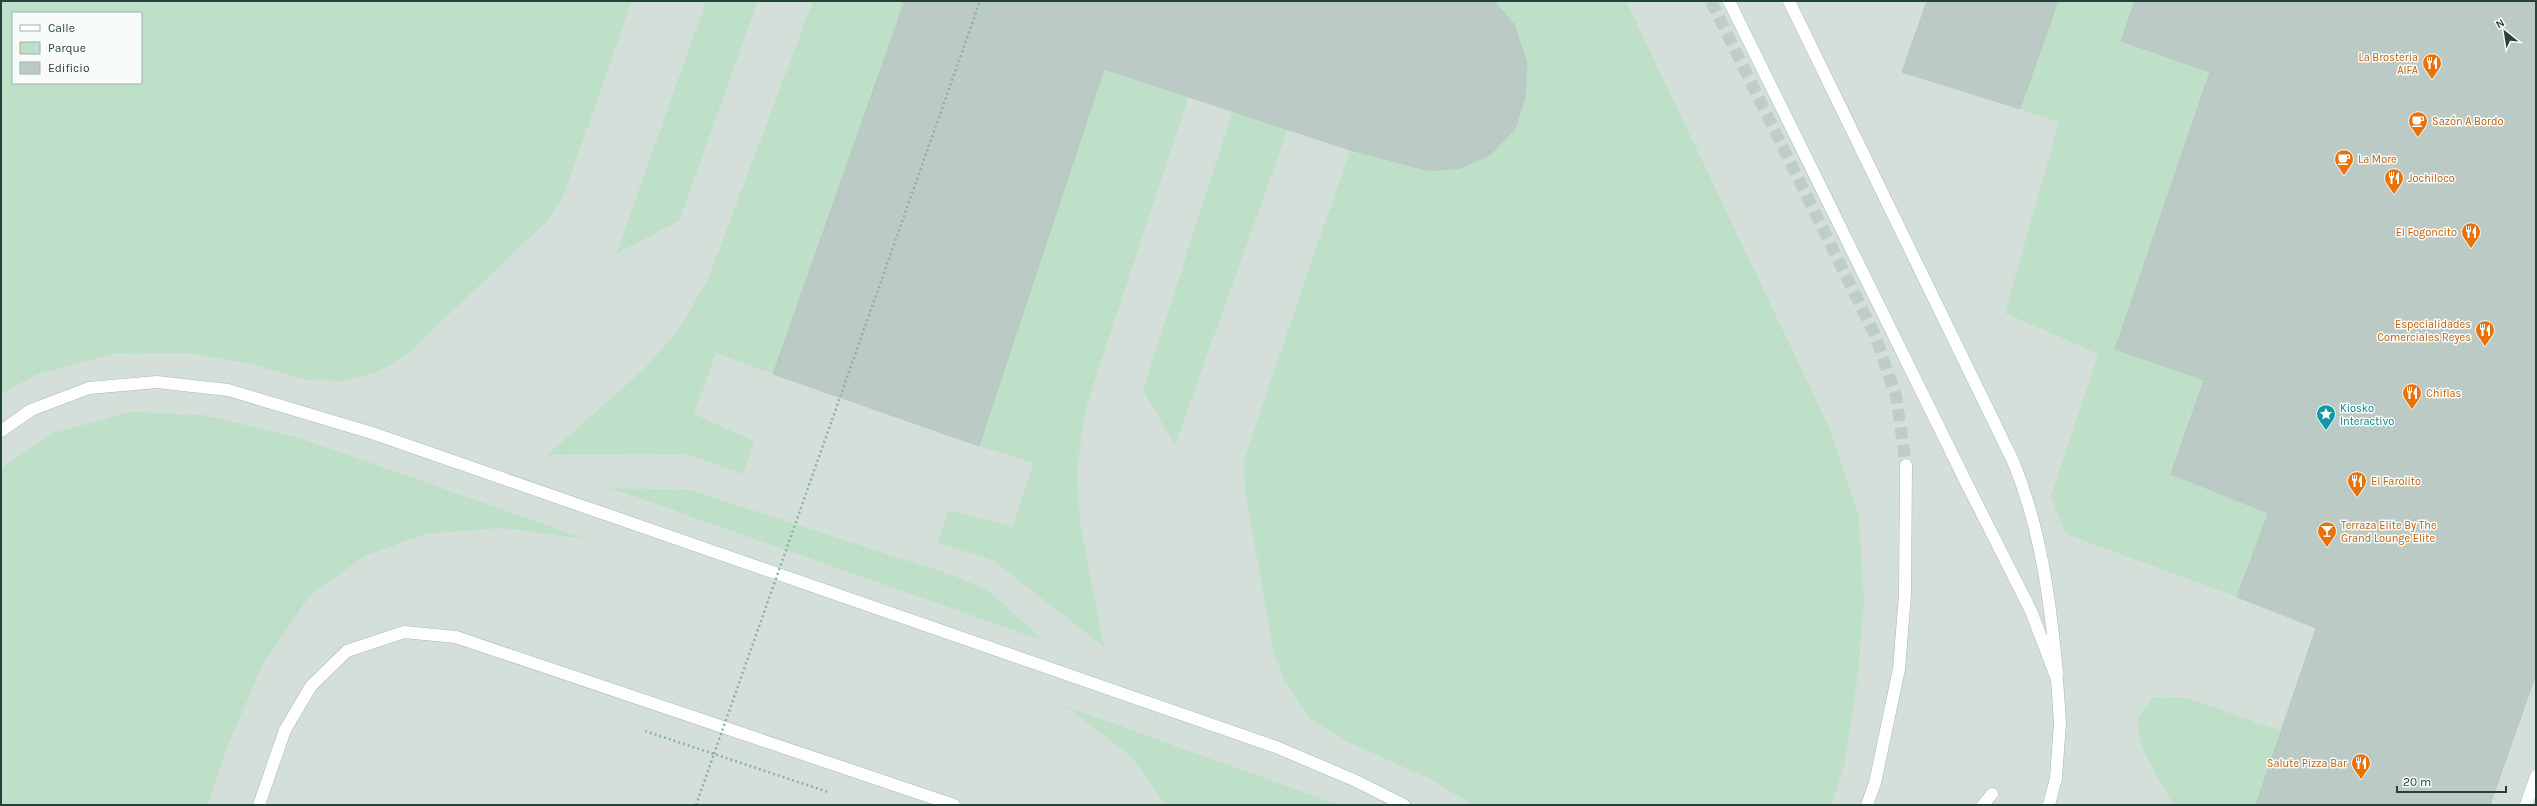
<svg xmlns="http://www.w3.org/2000/svg" width="2537" height="806" viewBox="0 0 2537 806" font-family="Karla,sans-serif">
<rect width="100%" height="100%" fill="#e6efeb"/>
<path fill="#d4dfda" fill-rule="evenodd" d="M 1,1 L 2536,1 L 2536,805 L 1,805 ZM 13,13 L 141,13 L 141,83 L 13,83 Z"/>
<path fill="#bfe0c8" fill-rule="evenodd" d="M 1,1 L 632,1 L 563,197 L 545,223 L 405,356 L 377,372 L 344,381 L 306,380 L 248,363 L 189,353 L 112,354 L 35,375 L 1,395 ZM 13,13 L 141,13 L 141,83 L 13,83 Z
M 706,1 L 758,1 L 679,221 L 616,254 Z
M 813,1 L 904,3 L 773,374 L 716,353 L 694,414 L 754,441 L 743,474 L 687,454 L 547,455 L 643,370 L 678,331 L 708,279 Z
M 1494,1 L 1626,1 L 1830,429 L 1859,516 L 1864,601 L 1858,674 L 1845,763 L 1831,805 L 1473,805 L 1432,780 L 1346,741 L 1309,718 L 1285,681 L 1273,651 L 1245,489 L 1244,459 L 1350,150 L 1430,171 L 1460,168 L 1490,155 L 1515,129 L 1525,97 L 1527,63 L 1514,24 Z
M 2058,1 L 2135,1 L 2121,41 L 2210,72 L 2115,349 L 2204,380 L 2171,474 L 2268,513 L 2237,597 L 2066,534 L 2051,496 L 2098,354 L 2005,313 L 2059,122 L 2020,109 Z
M 1104,69 L 1189,96 L 1085,411 L 1077,470 L 1080,522 L 1104,647 L 994,561 L 938,543 L 949,510 L 1013,526 L 1034,463 L 979,446 Z
M 1233,110 L 1288,129 L 1175,445 L 1143,390 Z
M 129,412 L 203,415 L 300,438 L 586,539 L 502,528 L 425,534 L 365,556 L 310,595 L 263,664 L 224,755 L 208,805 L 1,805 L 1,468 L 54,433 Z
M 610,488 L 690,490 L 949,574 L 988,590 L 1044,641 Z
M 2183,697 L 2282,731 L 2256,805 L 2173,805 L 2142,748 L 2137,719 L 2152,698 Z
M 1065,706 L 1339,805 L 1165,805 L 1132,757 Z"/>
<path fill="#bbcac4" stroke="#b8c9c2" d="M 899,1 L 1494,1 L 1514,24 L 1527,63 L 1525,97 L 1515,129 L 1490,155 L 1460,168 L 1430,171 L 1350,150 L 1104,69 L 979,446 L 773,374 L 904,3 Z
M 1927,1 L 2058,1 L 2020,109 L 1902,72 Z
M 2135,1 L 2536,1 L 2536,674 L 2490,805 L 2256,805 L 2316,628 L 2237,597 L 2268,513 L 2171,474 L 2204,380 L 2115,349 L 2210,72 L 2121,41 Z"/>
<g fill="none" stroke-linecap="round" stroke-linejoin="round">
<path stroke="#bfccc8" stroke-width="12" stroke-dasharray="12 6" stroke-linecap="butt" d="M 1711,1 L 1875,335 L 1896,396 L 1906,465"/>
<g stroke="#a8b8b2" stroke-width="13">
<path id="service" d="M 1983,805 L 1992,794
M 2526,805 L 2536,776"/>
</g>
<g stroke="#a8b8b2" stroke-width="13">
<path id="tertiary" d="M 259,805 L 285,730 L 311,686 L 347,651 L 404,632 L 456,637 L 954,805"/>
</g>
<g stroke="#a4bbb3" stroke-width="13">
<path id="secondary" d="M 1,431 L 31,410 L 89,388 L 157,382 L 228,390 L 372,433 L 1276,747 L 1354,780 L 1404,805
M 1867,805 L 1875,783 L 1899,669 L 1905,594 L 1906,465"/>
</g>
<path stroke="#86b3a5" stroke-width="2.5" stroke-dasharray="2 3" stroke-linecap="butt" d="M 832,420 L 980,1
M 645,731 L 828,792
M 696,805 L 714,754"/>
<use href="#service" stroke="#fff" stroke-width="12"/>
<use href="#tertiary" stroke="#fff" stroke-width="12"/>
<use href="#secondary" stroke="#fff" stroke-width="12"/>
<g stroke="#a8b8b2" stroke-width="13" stroke-linecap="butt">
<path id="service-bridge" d="M 1789,1 L 2013,461 C 2041,529 2050,600 2057,673"/>
</g>
<g stroke="#a4bbb3" stroke-width="13" stroke-linecap="butt">
<path id="secondary-bridge" d="M 1729,1 L 1966,482 L 2031,611 L 2057,679 L 2060,723 L 2056,778 L 2049,805"/>
</g>
<path stroke="#86b3a5" stroke-width="2.5" stroke-dasharray="2 3" stroke-linecap="butt" d="M 714,754 L 832,420"/>
<use href="#service-bridge" stroke="#fff" stroke-width="12"/>
<use href="#secondary-bridge" stroke="#fff" stroke-width="12"/>
</g>
<defs>
<g id="restaurant-pin" transform="scale(1)"><path d="M0 17L-7.5 6A9.5 9.5 0 1 1 7.5 6Z" fill="#e8710a" stroke="#f7fbf9"/><path d="M-5-6h1v4h1v-4h1v4h1v-4h1v5L-1.5 .5V6h-2V.5L-5-1ZM5-6V6H3V1.5H1.5Q1.5-4 5-6Z" fill="#fff"/></g>
<g id="cafe-pin" transform="scale(1)"><path d="M0 17L-7.5 6A9.5 9.5 0 1 1 7.5 6Z" fill="#e8710a" stroke="#f7fbf9"/><path d="M-5.5-4.5H6V0H3Q3 3.5 0 3.5H-2.5Q-5.5 3.5-5.5 0ZM3-3.2v2h1.7v-2ZM-6 4.5H4V6H-6Z" fill="#fff"/></g>
<g id="sight-pin" transform="scale(1)"><path d="M0 17L-7.5 6A9.5 9.5 0 1 1 7.5 6Z" fill="#0f9aa8" stroke="#f7fbf9"/><path d="M0-6L1.8-2.2L6-1.7L2.9 1.2L3.7 5.4L0 3.3L-3.7 5.4L-2.9 1.2L-6-1.7L-1.8-2.2Z" fill="#fff"/></g>
<g id="bar-pin" transform="scale(1)"><path d="M0 17L-7.5 6A9.5 9.5 0 1 1 7.5 6Z" fill="#e8710a" stroke="#f7fbf9"/><path d="M-6-5H6L.8 .8V4.5H3.5V6h-7V4.5H-.8V.8Z" fill="#fff"/></g>
</defs>
<g fill-rule="evenodd">
<use href="#restaurant-pin" x="2432" y="63"/>
<use href="#cafe-pin" x="2418" y="121"/>
<use href="#cafe-pin" x="2344" y="159"/>
<use href="#restaurant-pin" x="2394" y="178"/>
<use href="#restaurant-pin" x="2471" y="232"/>
<use href="#restaurant-pin" x="2485" y="330"/>
<use href="#restaurant-pin" x="2412" y="393"/>
<use href="#sight-pin" x="2326" y="414"/>
<use href="#restaurant-pin" x="2357" y="481"/>
<use href="#bar-pin" x="2327" y="531"/>
<use href="#restaurant-pin" x="2361" y="763"/>
</g>
<g text-anchor="middle" stroke-width="3" stroke-linejoin="round" paint-order="stroke">
<g font-size="11" fill="#c56008" stroke="#f7fbf9" text-anchor="start">
<text x="2418" y="61" text-anchor="end">La Brosteria<tspan x="2418" dy="13">AIFA</tspan></text>
<text x="2432" y="125">Sazón A Bordo</text>
<text x="2358" y="163">La More</text>
<text x="2408" y="182">Jochiloco</text>
<text x="2457" y="236" text-anchor="end">El Fogoncito</text>
<text x="2471" y="328" text-anchor="end">Especialidades<tspan x="2471" dy="13">Comerciales Reyes</tspan></text>
<text x="2426" y="397">Chiflas</text>
<text x="2371" y="485">El Farolito</text>
<text x="2341" y="529">Terraza Elite By The<tspan x="2341" dy="13">Grand Lounge Elite</tspan></text>
<text x="2347" y="767" text-anchor="end">Salute Pizza Bar</text>
</g>
<g font-size="11" fill="#0d838f" stroke="#f7fbf9" text-anchor="start">
<text x="2340" y="412">Kiosko<tspan x="2340" dy="13">Interactivo</tspan></text>
</g>
</g>
<rect width="2537" height="806" fill="none" stroke="#24423a" stroke-width="4"/>
<rect x="12" y="12" width="130" height="72" fill="#f7fbf9" stroke="#a3b1ad"/>
<rect x="20" y="25" width="20" height="6" fill="#ffffff" stroke="#a3b1ad"/>
<text x="48" y="32" font-size="12" fill="#24423a">Calle</text>
<rect x="20" y="42" width="20" height="12" fill="#bfe0c8" stroke="#a3b1ad"/>
<text x="48" y="52" font-size="12" fill="#24423a">Parque</text>
<rect x="20" y="62" width="20" height="12" fill="#bbcac4" stroke="#a3b1ad"/>
<text x="48" y="72" font-size="12" fill="#24423a">Edificio</text>
<g transform="translate(2505 32) rotate(330)" stroke="#f7fbf9" stroke-width="3" paint-order="stroke">
<path d="M0-3L7 15L0 10L-7 15Z" fill="#24423a"/>
<text y="-6" font-size="11" font-weight="bold" text-anchor="middle" fill="#24423a">N</text>
</g>
<path d="M2397 786v6h109v-6" fill="none" stroke="#24423a" stroke-width="2"/>
<text x="2403" y="786" font-size="12" fill="#24423a" stroke="#f7fbf9" stroke-width="3" paint-order="stroke">20 m</text>
</svg>
